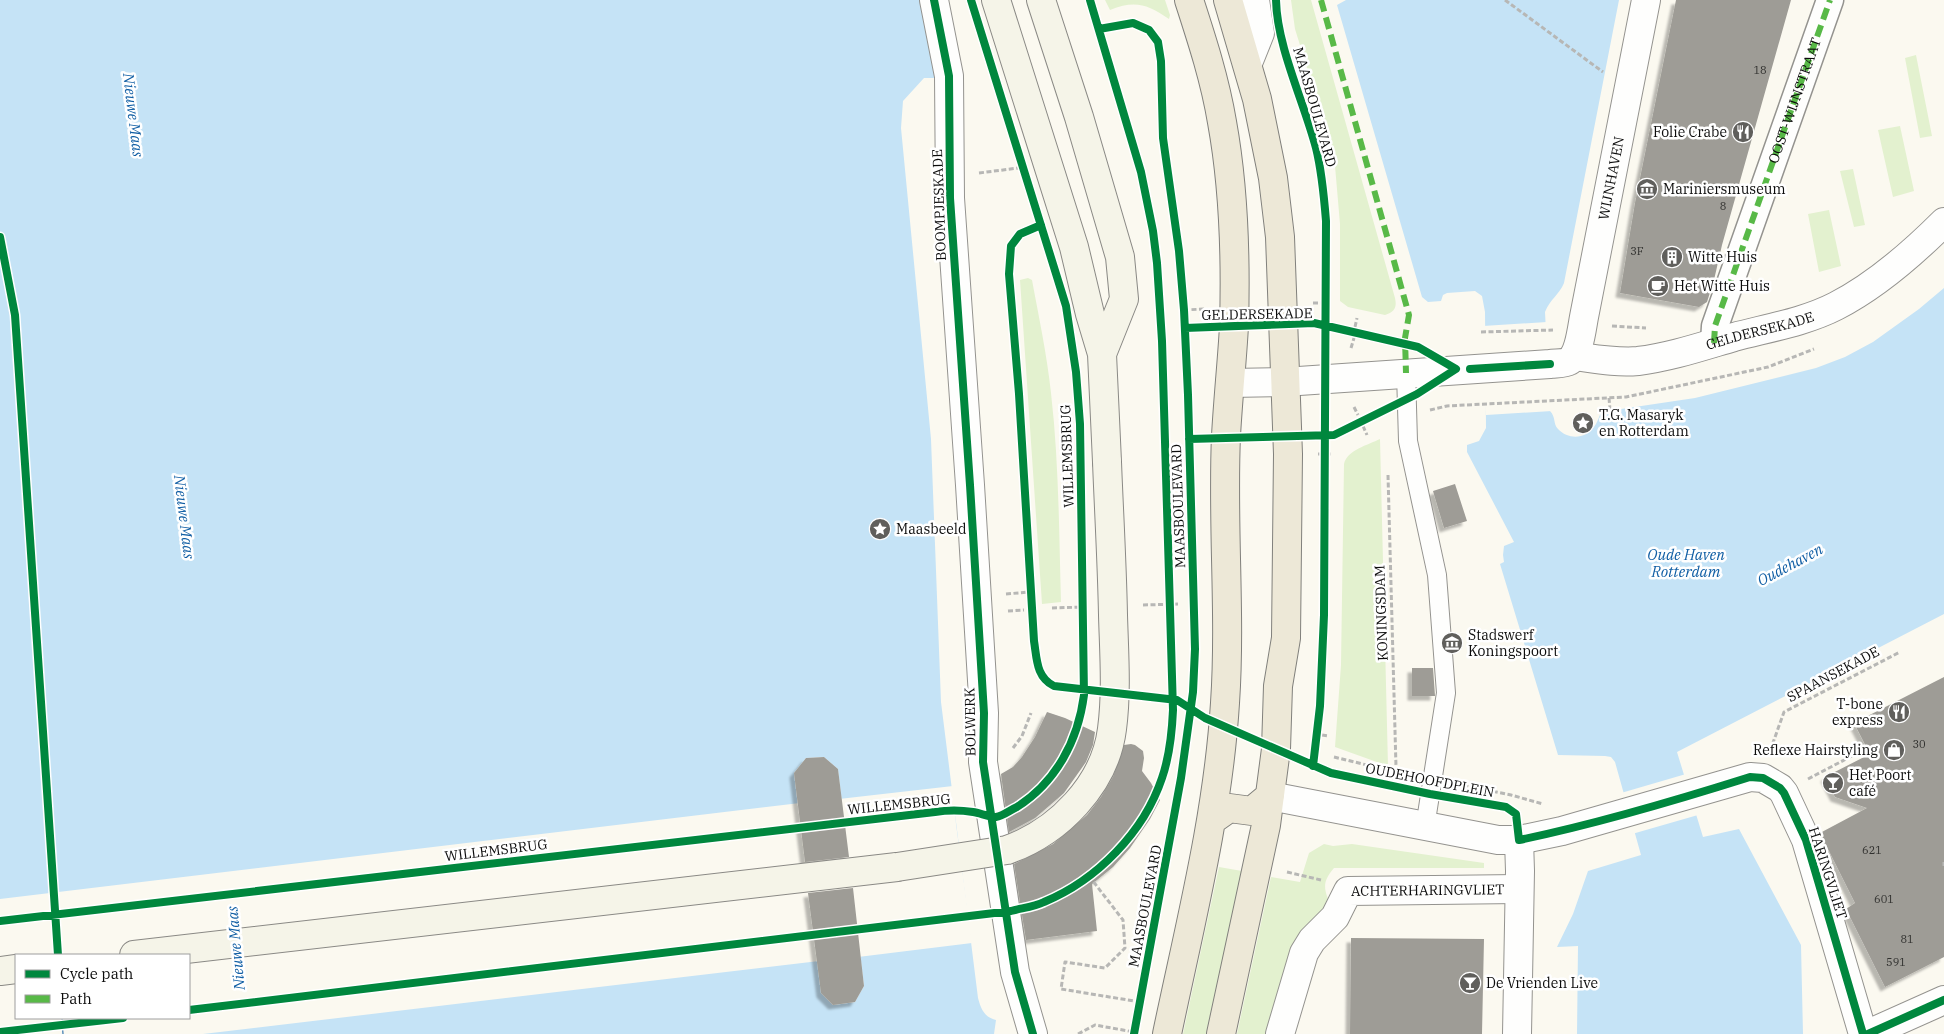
<svg xmlns="http://www.w3.org/2000/svg" width="1944" height="1034" viewBox="0 0 1944 1034" font-family="'IBM Plex Serif',serif">
<defs>
<filter id="shadow"><feDropShadow dx="-4.5" dy="4.5" stdDeviation="1" flood-color="#0004"/></filter>
</defs>
<rect width="100%" height="100%" fill="#fbf9f0"/>
<path fill="#e3f1cf" d="M 1105,0 L 1165,0 L 1170,15 L 1169,19 C 1147,4 1135,0 1110,10 Z
M 1291,0 L 1311,0 L 1395,298 C 1397,307 1395,312 1385,315 L 1348,307 L 1340,301 L 1340,224 L 1335,166 L 1325,126 L 1295,29 Z
M 1916,55 L 1932,136 L 1920,138 L 1905,58 Z
M 1900,126 L 1914,191 L 1893,197 L 1878,130 Z
M 1853,169 L 1865,225 L 1854,227 L 1840,171 Z
M 1829,210 L 1841,266 L 1819,272 L 1808,214 Z
M 1028,278 L 1032,280 C 1039,318 1047,355 1051,393 C 1059,462 1059,533 1061,602 L 1042,604 L 1020,280 Z
M 1380,439 L 1388,766 L 1335,747 L 1341,665 L 1344,464 C 1347,450 1368,445 1380,439 Z
M 1324,844 L 1333,846 L 1352,844 L 1484,863 L 1484,868 L 1334,868 C 1320,884 1325,891 1332,909 L 1273,1034 L 1237,1034 L 1271,877 L 1300,882 L 1309,853 Z
M 1219,867 L 1242,871 L 1206,1034 L 1183,1034 Z"/>
<path fill="#c5e3f6" fill-rule="evenodd" d="M 0,0 L 921,0 L 926,15 L 935,78 L 924,78 L 903,101 L 901,128 L 931,439 L 941,702 L 978,998 C 981,1009 984,1017 996,1020 L 994,1034 L 0,1034 ZM 824,757 L 838,769 L 864,986 L 855,1002 L 833,1005 L 821,993 L 794,773 L 806,758 ZM 16,955 L 189,955 L 189,1018 L 16,1018 Z
M 1346,0 L 1619,0 L 1564,283 C 1559,295 1550,299 1545,312 L 1550,411 C 1556,417 1553,424 1558,429 C 1568,440 1586,439 1594,427 C 1597,423 1599,417 1601,412 L 1695,398 L 1816,368 L 1845,357 L 1873,342 L 1919,309 L 1944,288 L 1944,614 L 1677,752 L 1703,837 L 1739,829 L 1801,945 L 1803,1034 L 1577,1034 L 1578,946 L 1557,947 L 1573,914 L 1588,871 L 1641,855 L 1615,762 L 1611,757 L 1605,756 L 1558,755 L 1500,564 L 1504,562 L 1503,555 L 1504,546 L 1514,542 L 1467,452 L 1467,445 L 1479,441 L 1486,428 L 1485,312 L 1482,296 L 1475,291 L 1447,293 L 1443,295 L 1441,301 L 1428,302 L 1422,297 L 1337,5 Z"/>
<path fill="#fbf9f0" fill-rule="evenodd" d="M 1547,322 L 1552,411 L 1486,415 L 1485,404 L 1484,404 L 1483,326 Z
M 1686,774 L 1698,815 L 1632,834 L 1621,793 Z
M 953,786 L 956,824 L 972,943 L 858,957 L 839,799 Z
M 800,803 L 819,961 L 203,1034 L 0,1034 L 0,899 ZM 16,955 L 189,955 L 189,1018 L 16,1018 Z"/>
<g fill="none" stroke-linecap="round" stroke-linejoin="round">
<path stroke="#105ea4" stroke-width="1" stroke-dasharray="6 5" stroke-linecap="butt" d="M 0,237 L 15,315 L 58,955
M 62,1018 L 63,1034"/>
</g>
<path fill="#9e9c96" filter="url(#shadow)" d="M 1676,0 L 1791,0 L 1722,245 L 1714,280 L 1707,302 L 1699,307 L 1620,293 L 1635,203 Z
M 1455,484 L 1467,521 L 1444,528 L 1433,491 Z
M 1412,668 L 1433,668 L 1435,696 L 1412,696 Z
M 1944,677 L 1944,957 L 1885,987 L 1846,909 L 1855,903 L 1820,833 L 1867,808 L 1835,797 L 1825,777 L 1870,754 L 1854,723 Z
M 1047,712 L 1065,718 L 1095,732 L 1093,745 L 1086,762 L 1064,793 L 1035,818 L 1009,832 L 1001,774 L 1013,767 L 1022,757 L 1035,737 Z
M 1131,744 L 1135,745 L 1143,751 L 1144,758 L 1142,771 L 1151,783 L 1160,800 L 1150,819 L 1130,848 L 1113,867 L 1092,884 L 1097,931 L 1026,940 L 1014,864 L 1053,844 L 1087,815 L 1101,797 L 1113,777 L 1124,745 Z
M 824,757 L 838,769 L 849,857 L 805,862 L 794,773 L 806,758 Z
M 853,888 L 864,986 L 855,1002 L 833,1005 L 821,993 L 808,893 Z
M 1351,938 L 1484,939 L 1482,1034 L 1350,1034 Z"/>
<g fill="none" stroke-linecap="round" stroke-linejoin="round">
<g stroke="#94938f" stroke-width="20">
<path id="service" d="M 1406,373 L 1408,441 L 1437,575 L 1446,693 L 1425,827"/>
</g>
<g stroke="#94938f" stroke-width="29">
<path id="pedestrian" d="M 1714,343 L 1715,326 L 1830,0"/>
</g>
<g stroke="#94938f" stroke-width="30">
<g id="minor">
<path d="M 934,0 L 949,76 L 950,198 L 970,485 L 984,713 L 983,762 L 1015,972 L 1033,1034"/>
<path d="M 1248,63 L 1260,33 L 1255,0"/>
<path id="s1" d="M 1574,356 C 1596,359 1617,363 1638,361 C 1671,357 1703,346 1734,337 C 1768,328 1805,322 1836,306 C 1875,286 1913,253 1944,222"/>
<path id="s2" d="M 1230,383 L 1284,382 L 1550,364 C 1555,363 1564,364 1569,361 C 1579,356 1582,327 1584,317 L 1646,0"/>
<path d="M 1270,796 L 1498,840 L 1519,840 L 1562,831 L 1750,777 L 1763,778 L 1780,788 L 1784,793 L 1806,840 L 1863,1034"/>
<path id="s3" d="M 1280,1034 L 1304,953 L 1312,940 L 1335,917 L 1348,891 L 1519,889"/>
<path d="M 1517,1034 L 1520,871 L 1519,840"/>
<path d="M 1868,1034 L 1944,1000"/>
</g>
</g>
<g stroke="#8a8985" stroke-width="30">
<path id="secondary" d="M 996,0 L 1074,247 L 1090,314 L 1102,354 L 1107,462
M 1041,0 L 1079,117 L 1120,257 L 1124,299 L 1102,354
M 134,955 L 897,867
M 0,971 L 16,969"/>
</g>
<g stroke="#81807c" stroke-width="30">
<path id="primary" d="M 1212,820 L 1229,808 L 1252,811 L 1270,796
M 1167,1034 C 1190,924 1218,816 1225,703 C 1231,614 1222,525 1226,436 C 1228,399 1232,362 1234,326 C 1236,258 1234,188 1222,122 C 1215,80 1202,40 1189,0
M 1221,1034 L 1266,825 L 1276,749 L 1278,686 L 1286,638 L 1288,454 L 1280,237 L 1273,178 L 1257,99 L 1228,0"/>
</g>
<path stroke="#b7b7b5" stroke-width="3" stroke-dasharray="5 2.5" stroke-linecap="butt" d="M 1505,0 L 1603,72
M 979,173 L 1018,168
M 1313,303 L 1321,303
M 1184,310 L 1204,309
M 1612,326 L 1646,328
M 1355,327 L 1357,318
M 1481,332 L 1553,330
M 1351,348 L 1354,338
M 1609,398 L 1610,410
M 1354,407 L 1358,415
M 1430,410 L 1447,406 L 1626,397 L 1768,367 L 1814,349
M 1363,426 L 1367,435
M 1318,454 L 1331,454
M 1388,475 L 1396,767 L 1393,785
M 1006,594 L 1030,592
M 1143,605 L 1180,604
M 1052,608 L 1084,607
M 1008,611 L 1024,610
M 1322,735 L 1329,736
M 1013,748 L 1022,736 L 1031,713
M 1770,751 L 1784,712 L 1900,652
M 1334,757 L 1408,775
M 1808,779 L 1867,748
M 1456,784 L 1511,795 L 1543,804
M 1944,862 L 1944,866
M 1287,872 L 1321,880
M 1089,876 L 1123,920 L 1125,948 L 1105,968 L 1065,962 L 1061,989 L 1140,1002
M 1078,1034 L 1095,1025 L 1134,1032"/>
<use href="#service" stroke="#fefefd" stroke-width="18"/>
<use href="#pedestrian" stroke="#fefefd" stroke-width="26"/>
<use href="#minor" stroke="#fefefd" stroke-width="28"/>
<use href="#secondary" stroke="#f5f4e8" stroke-width="28"/>
<use href="#primary" stroke="#ede8d7" stroke-width="28"/>
<g stroke="#8a8985" stroke-width="30" stroke-linecap="butt">
<path id="secondary-bridge" d="M 897,867 L 1007,850 C 1058,832 1105,785 1112,729 C 1117,691 1114,652 1113,615 C 1112,564 1109,513 1107,462"/>
</g>
<use href="#secondary-bridge" stroke="#f5f4e8" stroke-width="28"/>
<g stroke="#58b947" stroke-width="6" stroke-dasharray="12 6" stroke-linecap="butt">
<path d="M 1321,0 L 1409,315 L 1405,338 L 1406,373"/>
<path id="s4" d="M 1714,343 L 1715,326 L 1830,0"/>
</g>
<g stroke="#fff" stroke-width="11">
<path id="cycleway" d="M 934,0 L 949,76 L 950,198 L 970,485 L 984,713 L 983,762 L 1015,972 L 1033,1034
M 1276,0 C 1277,47 1304,102 1316,148 C 1322,172 1324,196 1326,221 L 1324,615 L 1320,706 L 1313,766
M 1099,29 L 1133,23 L 1149,30 L 1158,42 L 1161,61 L 1163,138 L 1179,251 L 1184,310 L 1188,395 L 1195,649 L 1193,692 L 1181,778 L 1134,1034
M 1041,225 L 1020,234 L 1011,246 L 1009,274 L 1019,394 L 1034,641 C 1037,659 1036,677 1054,686 L 1177,700 L 1205,718 L 1331,773 L 1430,794 L 1506,807 L 1516,814 L 1519,840 C 1597,824 1674,801 1750,777 L 1763,778 L 1780,788 L 1784,793 L 1806,840 L 1863,1034
M 0,237 L 15,315 L 58,955
M 1185,328 L 1314,323 L 1418,347 L 1456,369 L 1417,394 L 1334,435 L 1189,439
M 1470,369 L 1550,364
M 0,921 L 935,812 C 948,810 960,810 973,812 C 980,813 989,817 996,817 C 1003,816 1010,810 1017,807 C 1056,782 1078,741 1084,695 L 1080,424 L 1076,372 L 1066,306 L 971,0
M 189,1010 L 1011,911 C 1022,908 1034,907 1044,902 C 1097,880 1144,832 1162,778 C 1170,755 1172,733 1173,710 L 1162,341 L 1157,263 L 1153,231 L 1141,172 L 1090,0
M 0,1032 L 123,1018
M 1868,1034 L 1944,1000"/>
</g>
<use href="#cycleway" stroke="#00873e" stroke-width="8"/>
</g>
<defs>
<g id="restaurant-disc" transform="scale(1.125)"><circle r="9.5" fill="#605f5c" stroke="#fff"/><path d="M-5-6h1v4h1v-4h1v4h1v-4h1v5L-1.5 .5V6h-2V.5L-5-1ZM5-6V6H3V1.5H1.5Q1.5-4 5-6Z" fill="#fff"/></g>
<g id="museum-disc" transform="scale(1.125)"><circle r="9.5" fill="#605f5c" stroke="#fff"/><path d="M0-6L6-3V-2H-6V-3ZM-5-1h2V3h-2ZM-1-1h2V3h-2ZM3-1h2V3H3ZM-6 4H6V6H-6Z" fill="#fff"/></g>
<g id="building-disc" transform="scale(1.125)"><circle r="9.5" fill="#605f5c" stroke="#fff"/><path d="M-4-6H4V6H1V3H-1V6H-4ZM-2.5-4.3h1.7v1.8h-1.7ZM.8-4.3h1.7v1.8H.8ZM-2.5-1h1.7V.8h-1.7ZM.8-1h1.7V.8H.8Z" fill="#fff"/></g>
<g id="cafe-disc" transform="scale(1.125)"><circle r="9.5" fill="#605f5c" stroke="#fff"/><path d="M-5.5-4.5H6V0H3Q3 3.5 0 3.5H-2.5Q-5.5 3.5-5.5 0ZM3-3.2v2h1.7v-2ZM-6 4.5H4V6H-6Z" fill="#fff"/></g>
<g id="sight-disc" transform="scale(1.125)"><circle r="9.5" fill="#605f5c" stroke="#fff"/><path d="M0-6L1.8-2.2L6-1.7L2.9 1.2L3.7 5.4L0 3.3L-3.7 5.4L-2.9 1.2L-6-1.7L-1.8-2.2Z" fill="#fff"/></g>
<g id="shop-disc" transform="scale(1.125)"><circle r="9.5" fill="#605f5c" stroke="#fff"/><path d="M-5-2.5h2.3a2.7 3.5 0 0 1 5.4 0H5L5.5 6h-11ZM-1.5-2.5h3a1.5 2.3 0 0 0-3 0Z" fill="#fff"/></g>
<g id="bar-disc" transform="scale(1.125)"><circle r="9.5" fill="#605f5c" stroke="#fff"/><path d="M-6-5H6L.8 .8V4.5H3.5V6h-7V4.5H-.8V.8Z" fill="#fff"/></g>
</defs>
<g fill-rule="evenodd">
<use href="#restaurant-disc" x="1743" y="132"/>
<use href="#museum-disc" x="1647" y="189"/>
<use href="#building-disc" x="1672" y="257"/>
<use href="#cafe-disc" x="1658" y="286"/>
<use href="#sight-disc" x="1583" y="423"/>
<use href="#sight-disc" x="880" y="529"/>
<use href="#museum-disc" x="1452" y="643"/>
<use href="#restaurant-disc" x="1899" y="712"/>
<use href="#shop-disc" x="1894" y="750"/>
<use href="#bar-disc" x="1833" y="783"/>
<use href="#bar-disc" x="1470" y="983"/>
</g>
<g text-anchor="middle" stroke-width="5" stroke-linejoin="round" paint-order="stroke">
<g font-size="11" fill="#30302e">
<text x="1760" y="74">18</text>
<text x="1723" y="210">8</text>
<text x="1637" y="255">3F</text>
<text x="1919" y="748">30</text>
<text x="1872" y="854">621</text>
<text x="1884" y="903">601</text>
<text x="1907" y="943">81</text>
<text x="1896" y="966">591</text>
</g>
<g font-size="14" fill="#0c0c0c" stroke="#fff">
<text dy="5" stroke="none"><textPath href="#s4" startOffset="256">OOST-WIJNSTRAAT</textPath></text>
<text transform="translate(1315 107) rotate(74)" y="5">MAASBOULEVARD</text>
<text dy="5" stroke="none"><textPath href="#s2" startOffset="529">WIJNHAVEN</textPath></text>
<text transform="translate(939 205) rotate(-92)" y="5">BOOMPJESKADE</text>
<text transform="translate(1257 314) rotate(-1)" y="5">GELDERSEKADE</text>
<text dy="5" stroke="none"><textPath href="#s1" startOffset="190">GELDERSEKADE</textPath></text>
<text transform="translate(1067 456) rotate(-92)" y="5">WILLEMSBRUG</text>
<text transform="translate(1178 506) rotate(-92)" y="5">MAASBOULEVARD</text>
<text transform="translate(1381 613) rotate(-92)" y="5">KONINGSDAM</text>
<text transform="translate(1833 674) rotate(-28)" y="5">SPAANSEKADE</text>
<text transform="translate(970 722) rotate(-91)" y="5">BOLWERK</text>
<text transform="translate(1430 780) rotate(11)" y="5">OUDEHOOFDPLEIN</text>
<text transform="translate(899 804) rotate(-6)" y="5">WILLEMSBRUG</text>
<text transform="translate(496 850) rotate(-7)" y="5">WILLEMSBRUG</text>
<text transform="translate(1828 873) rotate(72)" y="5">HARINGVLIET</text>
<text dy="5" stroke="none"><textPath href="#s3" startOffset="241">ACHTERHARINGVLIET</textPath></text>
<text transform="translate(1145 906) rotate(-79)" y="5">MAASBOULEVARD</text>
</g>
<g font-size="14" fill="#0c0c0c" stroke="#fff" text-anchor="start">
<text x="1727" y="137" text-anchor="end">Folie Crabe</text>
<text x="1663" y="194">Mariniersmuseum</text>
<text x="1688" y="262">Witte Huis</text>
<text x="1674" y="291">Het Witte Huis</text>
<text x="1599" y="420">T.G. Masaryk<tspan x="1599" dy="16">en Rotterdam</tspan></text>
<text x="896" y="534">Maasbeeld</text>
<text x="1468" y="640">Stadswerf<tspan x="1468" dy="16">Koningspoort</tspan></text>
<text x="1883" y="709" text-anchor="end">T-bone<tspan x="1883" dy="16">express</tspan></text>
<text x="1878" y="755" text-anchor="end">Reflexe Hairstyling</text>
<text x="1849" y="780">Het Poort<tspan x="1849" dy="16">café</tspan></text>
<text x="1486" y="988">De Vrienden Live</text>
</g>
<g font-size="15" font-style="italic" fill="#105ea4" stroke="#fff">
<text transform="translate(133 115) rotate(83)" y="5">Nieuwe Maas</text>
<text transform="translate(184 517) rotate(83)" y="5">Nieuwe Maas</text>
<text x="1686" y="560">Oude Haven<tspan x="1686" dy="17">Rotterdam</tspan></text>
<text transform="translate(1790 565) rotate(-28)" y="5">Oudehaven</text>
<text transform="translate(236 948) rotate(-95)" y="5">Nieuwe Maas</text>
</g>
</g>
<rect x="15" y="954" width="175" height="65" fill="#ffffff" stroke="#9e9e9e"/>
<rect x="25" y="970" width="25" height="8" fill="#00873e" stroke="#9e9e9e"/>
<text x="60" y="979" font-size="15" fill="#0c0c0c">Cycle path</text>
<rect x="25" y="995" width="25" height="8" fill="#58b947" stroke="#9e9e9e"/>
<text x="60" y="1004" font-size="15" fill="#0c0c0c">Path</text>
</svg>
